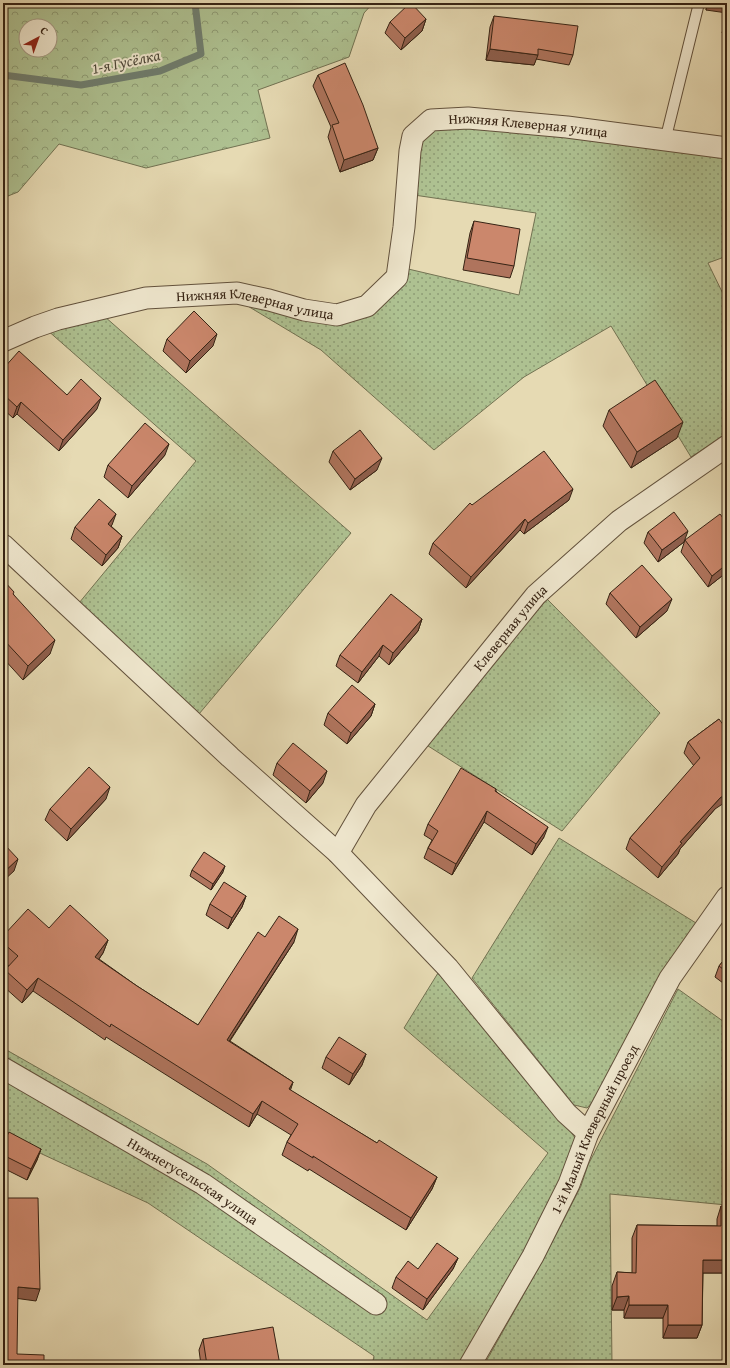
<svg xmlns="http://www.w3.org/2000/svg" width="730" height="1368" viewBox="0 0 730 1368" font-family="'Gentium Book Plus',serif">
<defs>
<pattern id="green-dots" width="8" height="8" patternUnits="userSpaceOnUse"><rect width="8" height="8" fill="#aec191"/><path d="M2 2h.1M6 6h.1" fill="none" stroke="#8e9c75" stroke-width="1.8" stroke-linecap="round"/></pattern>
<pattern id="forest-crowns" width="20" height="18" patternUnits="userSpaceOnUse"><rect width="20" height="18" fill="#aec191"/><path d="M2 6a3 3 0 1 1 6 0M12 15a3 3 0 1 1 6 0" fill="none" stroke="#8e9c75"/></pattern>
</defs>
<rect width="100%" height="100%" fill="#e6dab3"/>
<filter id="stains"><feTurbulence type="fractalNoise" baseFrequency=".005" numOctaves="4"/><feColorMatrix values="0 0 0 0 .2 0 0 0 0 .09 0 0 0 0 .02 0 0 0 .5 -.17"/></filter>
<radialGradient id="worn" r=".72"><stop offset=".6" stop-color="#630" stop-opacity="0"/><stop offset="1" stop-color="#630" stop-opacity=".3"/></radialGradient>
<path fill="url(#green-dots)" stroke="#727252" d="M 469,126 L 568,134 L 727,158 L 727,256 L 708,263 L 727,302 L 727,434 L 691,457 L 611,326 L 524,377 L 434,450 L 321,350 L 241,302 L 338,324 L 404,268 L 519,295 L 536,213 L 414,195 C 415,175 412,135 438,129 C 448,127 459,127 469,126 Z
M 104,316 L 351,533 L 199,714 L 79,603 L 196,461 L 46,329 Z
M 547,599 L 660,713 L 562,831 L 425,744 Z
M 559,838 L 696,923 L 664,972 L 596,1098 L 587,1108 L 574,1105 L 472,978 Z
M 438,973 L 561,1117 L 575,1138 L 565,1180 L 460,1365 L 372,1365 L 374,1356 L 148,1203 L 3,1136 L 3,1048 L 207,1164 L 427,1320 L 548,1153 L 404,1028 Z
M 678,989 L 727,1024 L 727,1205 L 610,1194 L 612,1365 L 484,1365 L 543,1260 L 581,1186 L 588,1165 Z"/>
<path fill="url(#forest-crowns)" stroke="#727252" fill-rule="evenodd" d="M 3,3 L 373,3 L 364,13 L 349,57 L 258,90 L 270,138 L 146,168 L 59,144 L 18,192 L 3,198 ZM 26,26 L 50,26 L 50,50 L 26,50 Z"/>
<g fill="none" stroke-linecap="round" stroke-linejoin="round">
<path stroke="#707e6f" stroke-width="7" d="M 3,75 L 81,85 L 160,71 L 201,54 L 195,3"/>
<g stroke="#62513c" stroke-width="12">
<path id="service" d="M 665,141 L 699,3"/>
</g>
<g stroke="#62513c" stroke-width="23">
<g id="minor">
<path id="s1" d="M 3,341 L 35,327 L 58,319 L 146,298 L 237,293 L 269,300 L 304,310 L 337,315 L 367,306 L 397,277 L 404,227 L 410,151 L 413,136 L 431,120 L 468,118 L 567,127 L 727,148"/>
<path d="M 3,545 L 230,757 L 338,853 L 448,968 L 566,1113 L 588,1133"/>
<path id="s2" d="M 338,853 L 366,805 L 536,595 L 619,521 L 727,446"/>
<path id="s3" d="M 3,1068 L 203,1184 L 376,1304"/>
<path id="s4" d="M 470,1365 L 533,1256 L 569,1184 L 588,1133 L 670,978 L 727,897"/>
</g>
</g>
<use href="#service" stroke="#efe7ce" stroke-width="10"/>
<use href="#minor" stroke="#efe7ce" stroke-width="21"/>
</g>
<path fill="#af745d" stroke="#362314" d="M 707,3 L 727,3 L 706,10 Z
M 727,14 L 727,34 L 722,33 Z
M 494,16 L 573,55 L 569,65 L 536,59 L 534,65 L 486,60 L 490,27 Z
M 426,19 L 422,31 L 401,50 L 385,33 L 390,22 Z
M 318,75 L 378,148 L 373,160 L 340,172 L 328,137 L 331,127 L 313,86 Z
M 474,221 L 514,266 L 510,278 L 463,270 L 470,233 Z
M 167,339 L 213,346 L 186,373 L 163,351 Z
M 3,369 L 67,395 L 97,409 L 59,451 L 17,414 L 13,418 L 3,409 Z
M 609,410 L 677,438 L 631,468 L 603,426 Z
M 333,451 L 377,470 L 350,490 L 329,462 Z
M 165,455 L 128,498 L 104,477 L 108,465 Z
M 727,484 L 727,501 L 723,495 Z
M 569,500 L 524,534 L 520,530 L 466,588 L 429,554 L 433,543 L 472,505 Z
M 112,525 L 111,526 L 122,536 L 118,548 L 102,566 L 71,539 L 75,527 Z
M 648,532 L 684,542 L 658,562 L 644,543 Z
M 685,540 L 727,572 L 708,587 L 681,552 Z
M 3,580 L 14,595 L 50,654 L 23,680 L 3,658 Z
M 610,593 L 667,611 L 636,638 L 606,604 Z
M 422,619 L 418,631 L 389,665 L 379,656 L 358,683 L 336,666 L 340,655 Z
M 375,704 L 371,716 L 347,744 L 324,725 L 328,713 Z
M 719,719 L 715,809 L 680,849 L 678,854 L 658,878 L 626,849 L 630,838 L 694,766 L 684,753 L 688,742 Z
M 277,763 L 323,783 L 306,803 L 273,775 Z
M 496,789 L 496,791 L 544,837 L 532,855 L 484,822 L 452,875 L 424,858 L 428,848 L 432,840 L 424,835 L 428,824 Z
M 106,799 L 67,841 L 45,820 L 50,809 Z
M 192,870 L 223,872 L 211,890 L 190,876 Z
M 246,896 L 242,907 L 228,929 L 206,915 L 210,904 Z
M 49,928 L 108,940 L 103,953 L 99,959 L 137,986 L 198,1025 L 265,937 L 294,942 L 230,1041 L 293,1082 L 290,1090 L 377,1143 L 437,1177 L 432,1189 L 406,1230 L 309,1169 L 308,1171 L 282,1155 L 287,1142 L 291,1135 L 257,1114 L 249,1127 L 106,1037 L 105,1040 L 33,991 L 22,1003 L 3,986 L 3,975 L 5,970 L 9,966 L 3,960 L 3,936 Z
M 727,956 L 727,986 L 715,977 L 719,966 Z
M 366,1054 L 362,1065 L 349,1085 L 322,1068 L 326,1057 Z
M 3,1144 L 41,1149 L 37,1160 L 27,1180 L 3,1168 Z
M 721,1206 L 727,1273 L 703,1273 L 702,1325 L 697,1338 L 663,1338 L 663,1318 L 624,1318 L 624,1310 L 612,1310 L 612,1286 L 617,1272 L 632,1273 L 632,1238 L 637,1225 L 717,1226 L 717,1219 Z
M 458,1258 L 453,1269 L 423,1310 L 392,1288 L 396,1277 L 418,1269 Z
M 203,1339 L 280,1365 L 201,1365 L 199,1350 Z"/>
<path fill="#8e5e4c" stroke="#362314" d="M 708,3 L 727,3 L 727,13 L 706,10 Z
M 426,19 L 422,31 L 401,50 L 405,38 Z
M 490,49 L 538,55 L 534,65 L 486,60 Z
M 378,148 L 373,160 L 340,172 L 344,160 Z
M 217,334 L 213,346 L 186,373 L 190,361 Z
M 101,398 L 97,409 L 59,451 L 63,440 Z
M 21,402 L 17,414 L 13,418 L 17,407 Z
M 683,422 L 677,438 L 631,468 L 637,452 Z
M 169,444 L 165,455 L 128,498 L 132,486 Z
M 382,458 L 377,470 L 350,490 L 355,479 Z
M 573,489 L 569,500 L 524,534 L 528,523 Z
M 116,514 L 112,525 L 103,535 L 108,524 Z
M 525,519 L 520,530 L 466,588 L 471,577 Z
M 688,531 L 684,542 L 658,562 L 662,550 Z
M 122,536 L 118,548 L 102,566 L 106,555 Z
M 727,564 L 727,572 L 708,587 L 712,576 Z
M 672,599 L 667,611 L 636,638 L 640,627 Z
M 422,619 L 418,631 L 389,665 L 393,653 Z
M 55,640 L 50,654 L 23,680 L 28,666 Z
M 383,645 L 379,656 L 358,683 L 362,672 Z
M 375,704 L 371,716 L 347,744 L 351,733 Z
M 327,771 L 323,783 L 306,803 L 310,791 Z
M 110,787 L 106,799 L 67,841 L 71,829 Z
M 727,793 L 727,801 L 715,809 L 680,849 L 678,854 L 658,878 L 662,867 L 680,842 L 720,798 Z
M 487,811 L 484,822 L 452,875 L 456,864 Z
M 548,827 L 544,837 L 532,855 L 536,844 Z
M 18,859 L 14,871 L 3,881 L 3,873 Z
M 225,866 L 223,872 L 211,890 L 213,884 Z
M 246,896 L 242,907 L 228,929 L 232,918 Z
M 298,929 L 294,942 L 222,1052 L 227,1040 Z
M 108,940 L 103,953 L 91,970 L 95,957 Z
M 38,978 L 33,991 L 22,1003 L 27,990 Z
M 366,1054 L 362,1065 L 349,1085 L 353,1074 Z
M 293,1082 L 289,1095 L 289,1089 Z
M 262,1101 L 257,1114 L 249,1127 L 253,1114 Z
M 41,1149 L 37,1160 L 27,1180 L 31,1169 Z
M 437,1177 L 432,1189 L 406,1230 L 411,1218 Z
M 458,1258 L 453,1269 L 423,1310 L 427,1299 Z
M 703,1260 L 727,1260 L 727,1273 L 698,1273 Z
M 18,1287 L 40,1289 L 36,1301 L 14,1298 Z
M 629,1296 L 624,1310 L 612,1310 L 617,1297 Z
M 629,1305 L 668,1305 L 663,1318 L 624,1318 Z
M 668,1325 L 702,1325 L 697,1338 L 663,1338 Z"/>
<path fill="#cb876c" stroke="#362314" d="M 410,3 L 411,3 L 426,19 L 405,38 L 390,22 Z
M 494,16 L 578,26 L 573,55 L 538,49 L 538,55 L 490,49 Z
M 345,63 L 363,105 L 378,148 L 344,160 L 332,125 L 339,123 L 318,75 Z
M 474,221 L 520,229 L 514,266 L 467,258 Z
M 194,311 L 217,334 L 190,361 L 167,339 Z
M 19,351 L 67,395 L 81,379 L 101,398 L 63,440 L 21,402 L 17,407 L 3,394 L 3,369 Z
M 655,380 L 683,422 L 637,452 L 609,410 Z
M 145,423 L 169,444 L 132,486 L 108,465 Z
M 360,430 L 382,458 L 355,479 L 333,451 Z
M 544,451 L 573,489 L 528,523 L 525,519 L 471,577 L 433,543 L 470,503 L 472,505 Z
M 99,499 L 116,514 L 108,524 L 122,536 L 106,555 L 75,527 Z
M 674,512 L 688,531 L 662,550 L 648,532 Z
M 720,514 L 727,523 L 727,564 L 712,576 L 685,540 Z
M 642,565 L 672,599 L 640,627 L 610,593 Z
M 3,580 L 14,592 L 13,594 L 55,640 L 28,666 L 3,639 Z
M 391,594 L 422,619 L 393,653 L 383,645 L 362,672 L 340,655 Z
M 352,685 L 375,704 L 351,733 L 328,713 Z
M 719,719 L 727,730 L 727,793 L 720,798 L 680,842 L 682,843 L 662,867 L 630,838 L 700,758 L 688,742 Z
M 293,743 L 327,771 L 310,791 L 277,763 Z
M 89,767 L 110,787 L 71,829 L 50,809 Z
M 461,768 L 496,789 L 495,791 L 548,827 L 536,844 L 487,811 L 456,864 L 428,848 L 438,831 L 428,824 Z
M 3,843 L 18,859 L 3,873 Z
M 204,852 L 225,866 L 213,884 L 192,870 Z
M 224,882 L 246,896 L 232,918 L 210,904 Z
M 70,905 L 108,940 L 95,957 L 137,986 L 198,1025 L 258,932 L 265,937 L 279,916 L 298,929 L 227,1040 L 293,1082 L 289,1089 L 377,1143 L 379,1140 L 437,1177 L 411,1218 L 313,1156 L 313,1158 L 287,1142 L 298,1124 L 262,1101 L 253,1114 L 111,1024 L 110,1027 L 38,978 L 27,990 L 5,970 L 18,956 L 3,943 L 3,936 L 28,909 L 49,928 Z
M 727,956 L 727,972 L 719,966 Z
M 339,1037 L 366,1054 L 353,1074 L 326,1057 Z
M 9,1132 L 41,1149 L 31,1169 L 3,1155 L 3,1144 Z
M 3,1198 L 38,1198 L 40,1289 L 18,1287 L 17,1354 L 44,1355 L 44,1365 L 3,1365 Z
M 721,1206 L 727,1206 L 727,1260 L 703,1260 L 702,1325 L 668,1325 L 668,1305 L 629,1305 L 629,1296 L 617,1297 L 617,1272 L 636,1273 L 637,1225 L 721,1226 Z
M 437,1243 L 458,1258 L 427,1299 L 396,1277 L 408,1261 L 418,1269 Z
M 273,1327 L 280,1365 L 207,1365 L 203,1339 Z"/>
<g text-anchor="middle" stroke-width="4" stroke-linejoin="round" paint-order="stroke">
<g font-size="14" fill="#362314" stroke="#efe7ce">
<text dy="5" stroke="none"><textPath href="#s1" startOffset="680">Нижняя Клеверная улица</textPath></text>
<text dy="5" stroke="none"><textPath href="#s1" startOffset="260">Нижняя Клеверная улица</textPath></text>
<text dy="5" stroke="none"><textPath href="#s2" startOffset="284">Клеверная улица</textPath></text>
<text dy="5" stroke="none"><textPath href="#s4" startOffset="267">1-й Малый Клеверный проезд</textPath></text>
<text dy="5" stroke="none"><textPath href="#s3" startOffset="221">Нижнегусельская улица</textPath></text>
</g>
<g font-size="15" font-style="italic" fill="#4e493a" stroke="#efe7ce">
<text transform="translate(126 62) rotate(-12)" y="5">1-я Гусёлка</text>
</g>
</g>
<rect width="730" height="1368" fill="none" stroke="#e6dab3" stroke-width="16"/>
<rect x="4" y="4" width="722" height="1360" fill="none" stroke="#362314" stroke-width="2"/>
<rect x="8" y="8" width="714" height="1352" fill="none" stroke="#362314"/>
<g transform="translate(38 38) rotate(41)"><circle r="19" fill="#efe7ce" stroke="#a59984"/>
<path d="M0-3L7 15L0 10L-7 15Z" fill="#8f2418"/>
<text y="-6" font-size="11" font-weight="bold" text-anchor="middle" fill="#362314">С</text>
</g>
<rect width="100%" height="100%" filter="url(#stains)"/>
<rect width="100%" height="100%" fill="url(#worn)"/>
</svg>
